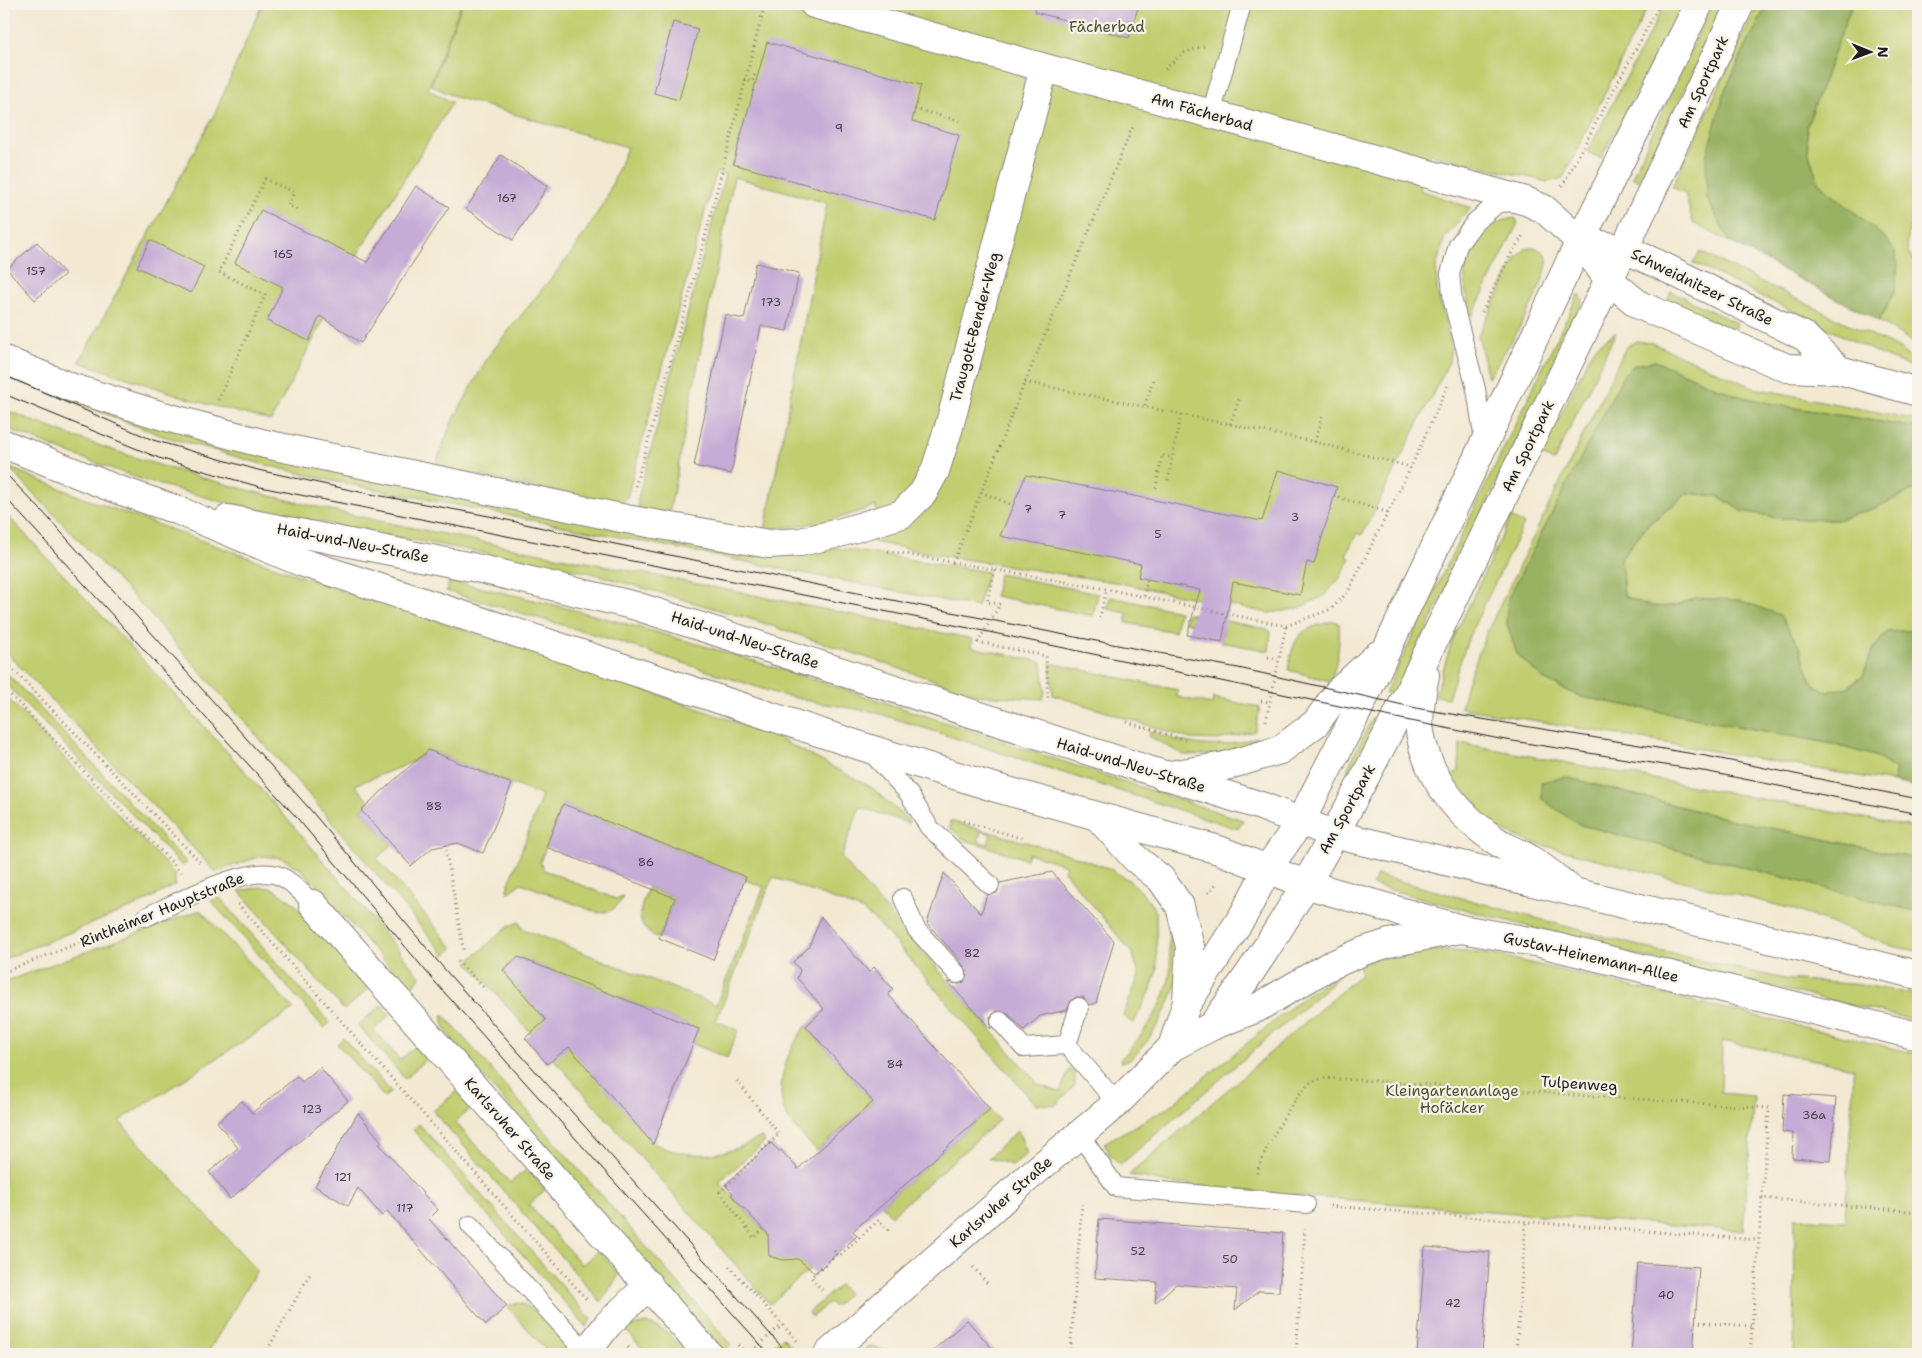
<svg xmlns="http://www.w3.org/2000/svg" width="1922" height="1358" viewBox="0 0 1922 1358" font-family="'Shantell Sans',sans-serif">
<rect width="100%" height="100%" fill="#f7f3e8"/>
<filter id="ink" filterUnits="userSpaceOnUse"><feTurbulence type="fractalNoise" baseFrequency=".02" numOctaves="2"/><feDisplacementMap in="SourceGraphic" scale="10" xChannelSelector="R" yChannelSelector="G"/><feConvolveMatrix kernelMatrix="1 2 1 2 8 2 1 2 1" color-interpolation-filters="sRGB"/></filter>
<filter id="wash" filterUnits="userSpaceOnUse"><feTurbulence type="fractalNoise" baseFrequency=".0096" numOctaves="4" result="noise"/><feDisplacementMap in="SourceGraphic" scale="20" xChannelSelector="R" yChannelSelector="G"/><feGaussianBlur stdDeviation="1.12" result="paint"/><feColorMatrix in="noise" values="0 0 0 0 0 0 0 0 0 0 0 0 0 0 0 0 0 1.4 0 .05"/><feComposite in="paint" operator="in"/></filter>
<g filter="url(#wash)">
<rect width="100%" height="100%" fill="#f3e9d3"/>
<path fill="#c1ce70" stroke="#6e7546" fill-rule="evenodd" d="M 262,4 L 461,4 L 428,89 L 452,103 L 356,257 L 271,421 L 199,402 L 79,362 L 216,111 Z
M 462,4 L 1649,4 L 1563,178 L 1548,182 L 1429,154 L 1420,190 L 1471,208 L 1445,237 L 1436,267 L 1437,290 L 1451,344 L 1449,362 L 1362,535 L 1357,533 L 1346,555 L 1350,558 L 1340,578 L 1324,596 L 1297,609 L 1268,613 L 1114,582 L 950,557 L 873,542 L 876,506 L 830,521 L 765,530 L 827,203 L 734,177 L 669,514 L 638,508 L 638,498 L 725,175 L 716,172 L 627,497 L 621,504 L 435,467 L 450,426 L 489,355 L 574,250 L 606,199 L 627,147 L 455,97 L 431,85 Z
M 1665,4 L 1684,4 L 1601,158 L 1587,152 Z
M 1712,4 L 1727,4 L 1639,181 L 1632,177 Z
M 1758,4 L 1767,4 L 1725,90 L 1707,198 L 1730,242 L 1693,223 L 1685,193 L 1672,187 Z
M 1852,4 L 1918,4 L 1918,216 L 1912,217 L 1907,243 L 1908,252 L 1918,266 L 1918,338 L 1911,341 L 1879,321 L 1887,309 L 1885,238 L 1818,182 L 1808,151 L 1807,126 Z
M 1515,218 L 1518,223 L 1472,316 C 1457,276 1464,225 1515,218 Z
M 1532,247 L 1537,248 L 1547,255 C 1552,280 1503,355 1488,378 L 1478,335 L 1517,257 L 1525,249 Z
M 1700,252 L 1900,349 L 1913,361 L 1918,369 L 1886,357 L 1693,263 Z
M 1671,291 L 1736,323 L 1735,327 L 1730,330 L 1668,300 Z
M 1578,295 L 1581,295 L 1583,301 L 1396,694 L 1385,693 Z
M 1616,332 L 1554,461 L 1541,455 L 1591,353 L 1599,344 Z
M 1636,341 L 1652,343 L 1755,388 L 1918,420 L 1918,428 L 1783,406 L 1735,395 L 1655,361 L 1506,621 L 1517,654 L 1543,679 L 1581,697 L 1828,743 L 1875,756 L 1896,770 L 1893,782 L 1461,708 L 1467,683 L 1486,634 L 1626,347 Z
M 64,398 L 831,547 L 988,572 L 977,607 L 333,481 L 258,463 L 160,435 Z
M 4,409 C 178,483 360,518 545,554 C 688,582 830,610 973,639 L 971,647 L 1042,662 L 1045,691 L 1043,699 L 979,695 L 754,620 L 591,573 L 344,527 L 223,502 L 146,481 L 63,451 L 4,427 Z
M 8,467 L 86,499 L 345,592 L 530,650 L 768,733 L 871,787 L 909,821 L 908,823 L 860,807 L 841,858 L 1039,1085 L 1060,1092 L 1069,1070 L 1075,1071 L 1075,1085 L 1056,1105 L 1035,1104 L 880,925 L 862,910 L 773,877 L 716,1021 L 738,1030 L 727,1058 L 693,1044 L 698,1029 L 518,957 L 503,970 L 653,1143 C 688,1161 727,1157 761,1137 L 765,1142 L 719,1182 L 771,1238 L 772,1256 L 782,1260 L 794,1255 L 810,1269 L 770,1304 L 468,962 L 506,928 L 519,922 L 523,929 L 716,1005 L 764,887 L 745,880 L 746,877 L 563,804 L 540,862 L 544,870 L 616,899 L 623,896 C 618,908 611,912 598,913 L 521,883 L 508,893 L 507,889 L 542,796 L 428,750 L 415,761 L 355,785 L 369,802 L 361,810 L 392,845 L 377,858 L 453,948 L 445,955 L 304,789 L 146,610 Z
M 1918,488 L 1916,630 L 1887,632 L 1872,651 L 1863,676 L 1848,687 L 1828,692 L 1812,684 L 1799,646 L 1696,598 C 1664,610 1656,609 1624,596 L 1621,558 L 1645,528 L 1688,493 L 1718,496 L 1742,511 L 1781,518 L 1837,520 L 1875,508 Z
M 4,512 C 147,663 290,815 420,977 L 413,986 L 407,986 L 302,870 L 282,858 L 261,856 L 216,872 L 4,650 Z
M 1511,517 L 1524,524 L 1469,636 L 1448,698 L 1435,696 L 1452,641 Z
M 999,574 L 1098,594 L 1093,616 L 995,596 Z
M 450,581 C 718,637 981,738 1243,820 L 1238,829 L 874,712 L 814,702 L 778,694 L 613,640 L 446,591 Z
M 1110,597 L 1179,611 L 1175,632 L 1126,623 L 1127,613 L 1107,609 Z
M 1187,613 L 1267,629 L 1271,632 L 1269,651 L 1221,642 L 1224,630 L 1185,622 Z
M 1334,621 L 1339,623 C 1340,642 1338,663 1330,681 L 1288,670 C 1295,633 1298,630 1334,621 Z
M 1050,663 L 1178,690 L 1177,697 L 1212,704 L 1213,698 L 1260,707 L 1255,731 L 1218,740 L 1191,739 L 1053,695 Z
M 4,670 L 187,863 L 182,866 L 4,682 Z
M 4,694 L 175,874 L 175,885 L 138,905 L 4,959 Z
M 1372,718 L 1382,720 L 1359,772 L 1347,770 Z
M 1150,731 C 1188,745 1217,752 1256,737 L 1256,746 L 1215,755 L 1183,755 L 1149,736 Z
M 1460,743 L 1918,828 L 1918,859 L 1729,819 L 1565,777 L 1577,824 L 1918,912 L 1918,951 L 1895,947 L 1792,909 L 1530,842 L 1499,829 L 1480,815 L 1449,778 L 1459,771 Z
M 950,821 L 1065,853 L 1108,868 L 1130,881 L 1141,891 L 1156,911 L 1157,970 L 1150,992 L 1133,1024 L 1123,1015 L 1139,976 L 1133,954 L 1064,871 L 1066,865 L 1028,853 L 1026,859 L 965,840 L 950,828 ZM 981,831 L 991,834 L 988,844 L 978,841 Z
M 1377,875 L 1646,948 L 1785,979 L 1863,985 L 1918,995 L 1918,1021 L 1636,955 L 1372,885 Z
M 261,887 L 272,888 L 294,903 L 368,989 L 344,1010 L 239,891 Z
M 648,887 L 675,898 L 659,938 C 632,927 640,909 648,887 Z
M 220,898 L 330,1023 L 324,1028 L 211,901 Z
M 200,910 L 294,1009 L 119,1121 L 257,1270 L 207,1354 L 4,1354 L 4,982 Z
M 1173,924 C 1179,941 1178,964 1176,982 C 1173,1000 1142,1062 1121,1062 L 1120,1060 C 1141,1037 1166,1006 1170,973 C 1172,957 1164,938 1173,924 Z
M 1435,950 L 1481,953 L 1505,957 L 1918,1054 L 1918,1354 L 1794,1354 L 1795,1218 L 1845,1221 L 1854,1068 L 1722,1041 L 1721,1093 L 1754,1096 L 1743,1231 L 1311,1197 L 1168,1183 L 1129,1175 L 1361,974 L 1359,964 L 1405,951 Z
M 1339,975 L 1331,984 L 1120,1165 L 1110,1155 L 1104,1143 L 1169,1107 L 1312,990 Z
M 382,1005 L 390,1015 L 374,1030 L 400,1060 L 417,1045 L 428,1057 L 405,1079 L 358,1025 Z
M 443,1014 L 731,1344 L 725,1351 L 469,1061 C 460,1049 440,1030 443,1014 Z
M 806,1026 L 873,1102 L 817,1151 C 809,1142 789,1124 785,1113 C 774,1083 788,1049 806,1026 Z
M 343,1038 L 391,1092 L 384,1097 L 337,1044 Z
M 457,1091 L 472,1107 L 455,1122 L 510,1183 L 527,1169 L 545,1190 L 529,1205 L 582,1265 L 599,1250 L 619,1275 L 601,1302 L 433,1111 Z
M 990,1109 L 999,1120 L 891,1216 L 882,1205 Z
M 419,1124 L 591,1319 L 586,1327 L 413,1130 Z
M 1018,1130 L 1027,1154 L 1012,1165 L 988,1158 Z
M 840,1285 L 848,1294 L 834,1307 L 829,1302 L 812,1317 L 808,1313 Z
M 518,1303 C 532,1303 568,1340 564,1354 L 549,1354 L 507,1306 Z
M 646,1323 C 665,1328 675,1339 688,1354 L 647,1354 L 624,1328 Z
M 783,1337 L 797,1354 L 764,1354 Z
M 868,1346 L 894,1353 L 859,1354 Z"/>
<path fill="#98b162" stroke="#5a663f" d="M 1767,4 L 1852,4 L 1807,126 L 1808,151 L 1818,182 L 1885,238 L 1895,251 L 1898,266 L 1895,290 L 1879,321 L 1730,242 L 1707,198 L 1706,156 L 1725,90 Z
M 1655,361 L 1735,395 L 1783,406 L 1918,428 L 1918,488 L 1875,508 L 1837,520 L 1781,518 L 1742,511 L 1718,496 L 1688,493 L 1648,524 L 1621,558 L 1624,596 L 1651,607 L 1675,606 L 1696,598 L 1739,600 L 1780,615 L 1799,646 L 1812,683 L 1828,692 L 1848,687 L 1863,676 L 1872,651 L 1887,632 L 1916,630 L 1910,750 L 1918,752 L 1918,787 L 1893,782 L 1896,770 L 1875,756 L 1828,743 L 1581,697 L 1543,679 L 1517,654 L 1506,621 L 1508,598 L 1624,374 L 1634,365 Z
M 1565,777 L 1729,819 L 1918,859 L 1918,912 L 1577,824 L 1542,799 L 1541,782 Z"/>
<g id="blocks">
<path fill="#c5abd6" d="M 1036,4 L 1139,4 L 1129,38 L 1035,12 Z
M 673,22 L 698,29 L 679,100 L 654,93 Z
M 767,42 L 921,85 L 912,121 L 959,135 L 935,220 L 733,164 Z
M 501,155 L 548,186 L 513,240 L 466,209 Z
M 416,186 L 449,207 L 361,343 L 320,316 L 309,341 L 267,321 L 283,287 L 235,263 L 261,210 L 367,262 Z
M 150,240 L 204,267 L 191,293 L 137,267 Z
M 37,242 L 65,274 L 35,300 L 7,269 Z
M 756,263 L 799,273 L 787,331 L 761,326 L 731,474 L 694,466 L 725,315 L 744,319 Z
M 1278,470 L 1337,487 L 1314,564 L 1307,562 L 1300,595 L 1233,582 L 1222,642 L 1187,635 L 1200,590 L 1138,577 L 1141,564 L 1000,536 L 1026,475 L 1262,521 Z
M 428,750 L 512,784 L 483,853 L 458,843 L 432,848 L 411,866 L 361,810 Z
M 563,804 L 746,877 L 713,960 L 659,938 L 675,898 L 546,847 Z
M 1052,872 L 1114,941 L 1096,1003 L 1089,1005 L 1083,997 L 1076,997 L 1072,1000 L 1067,1010 L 1040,1016 L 1024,1030 L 1008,1014 L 997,1011 L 990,1017 L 991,1029 L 948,982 L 959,984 L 964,982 L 967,971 L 958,958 L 927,923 L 944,873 L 981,914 L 987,895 L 997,893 L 1000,883 Z
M 821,917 L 869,972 L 874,967 L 893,989 L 888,994 L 990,1109 L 853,1231 L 857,1236 L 815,1273 L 798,1259 L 782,1260 L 769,1256 L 768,1234 L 731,1195 L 733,1193 L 725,1185 L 771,1143 L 779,1151 L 781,1150 L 798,1169 L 873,1102 L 806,1026 L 824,1009 L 797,978 L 800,970 L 793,962 L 809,947 Z
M 518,957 L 699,1029 L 653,1144 L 569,1047 L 547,1064 L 525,1038 L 546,1020 L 503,970 Z
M 320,1067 L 348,1101 L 230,1199 L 209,1172 L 238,1148 L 217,1122 L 242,1101 L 252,1113 L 297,1076 L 302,1082 Z
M 1784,1094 L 1836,1098 L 1831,1161 L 1792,1158 L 1793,1133 L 1782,1132 Z
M 358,1113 L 382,1142 L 379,1144 L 438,1210 L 429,1219 L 507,1306 L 486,1325 L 387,1211 L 382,1216 L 358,1188 L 348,1206 L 315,1186 Z
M 1099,1219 L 1283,1233 L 1279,1292 L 1259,1291 L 1235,1310 L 1237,1289 L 1176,1284 L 1155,1303 L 1157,1282 L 1095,1278 Z
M 1425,1247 L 1490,1252 L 1482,1354 L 1417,1354 Z
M 1638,1263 L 1699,1267 L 1693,1354 L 1631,1354 Z
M 967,1320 L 997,1354 L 929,1354 Z"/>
</g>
</g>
<g filter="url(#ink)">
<use href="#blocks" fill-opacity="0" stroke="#888278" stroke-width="1"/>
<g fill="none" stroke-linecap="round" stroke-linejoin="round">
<g stroke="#888278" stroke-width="20">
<path id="lane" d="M 1211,114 L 1242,4
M 1484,441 L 1476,389 L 1453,302 L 1450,274 L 1458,245 L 1475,222 L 1498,203 L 1516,202
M 869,750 L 909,794 L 929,827 L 990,885
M 903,898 L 916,929 L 957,974
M 146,917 C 176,903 246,865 277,875 C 292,880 302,894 313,904
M 1079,1007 L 1067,1045 L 1117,1103
M 1000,1021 L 1024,1048 L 1067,1045
M 1080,1135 L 1116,1187 L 1306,1204
M 470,1225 L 586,1352"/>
</g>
<g stroke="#888278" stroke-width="30">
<path id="street" d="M 814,4 L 1526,201 L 1544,209 L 1580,241 L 1609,280 L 1639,305 L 1787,368 L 1839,370 L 1918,392
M 1580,241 L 1624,249 L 1658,264 L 1805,337 L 1839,370
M 4,360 L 70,387 L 163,416 L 265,444 L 626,519 L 769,544 L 800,542 L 839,533 L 902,514 L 923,493 L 935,471 L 949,427 L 1044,68
M 313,904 L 708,1354
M 585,1354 L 608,1324 L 649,1285"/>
</g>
<g stroke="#888278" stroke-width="30">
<path id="secondary" d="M 1425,675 C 1422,692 1417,714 1420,732 C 1428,780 1460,818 1501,844 C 1510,850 1522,853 1531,860 C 1546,869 1560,882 1574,892
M 1163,776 L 1225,766 L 1280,750 L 1316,723 L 1339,691 L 1378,655
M 1099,818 L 1136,859 L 1161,879 L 1180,906 L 1190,947 L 1187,1000
M 1212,1026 C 1284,931 1341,824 1396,718 L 1649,197 L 1740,4
M 1172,1047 L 1186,1005 L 1244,914 L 1268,868 L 1300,822 L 1358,710 L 1580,241 L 1699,4
M 828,1354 L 1025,1180 L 1117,1103 L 1172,1047 L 1212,1026 L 1257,1008 L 1327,967 L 1364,951 L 1389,943 L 1461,929"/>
</g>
<g stroke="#888278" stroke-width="30">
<path id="primary" d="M 4,444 L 113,488 L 177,510 L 301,562 L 867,748 L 993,787 L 1219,850 L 1305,884 L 1461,929 L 1540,943 L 1918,1036
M 228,519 L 472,567 L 636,606 L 1261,806 L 1333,834 L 1918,975"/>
</g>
<path stroke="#888278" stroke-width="3" stroke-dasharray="1 4" stroke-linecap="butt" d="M 1540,4 L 1547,6
M 1165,69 L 1183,53 L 1204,46
M 744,79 L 752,82 L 755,74 L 757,75
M 915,109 L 960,121
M 1562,186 L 1660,4
M 1482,312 L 1511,254 L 1524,234
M 1025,382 L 1315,442 L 1411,467
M 218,400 L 265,295 L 219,272 L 265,179 L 294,192 L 288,205 L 300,211
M 1145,405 L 1153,380
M 1230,424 L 1240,397
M 1315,442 L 1322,416
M 1168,480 L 1181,413
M 1156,488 L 1162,455 L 1173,458
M 634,491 L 698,264 L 765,4
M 981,492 L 1012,505
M 1334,496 L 1389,513
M 888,551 L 1106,589 L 1286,626 L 1331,609 L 1348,592 L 1411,467 L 1448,385
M 953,563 L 1025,382 L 1134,124
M 995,570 L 987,602 L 1000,604 L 978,642 L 1046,656 L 1048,699
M 1144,596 L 1148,576
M 1100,618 L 1106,589
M 1268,657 L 1278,659
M 4,660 L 202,864
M 4,688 L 182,873
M 1261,701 L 1270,702
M 1266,721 L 1286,626
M 1127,722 L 1185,740
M 963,821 L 1024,839
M 445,845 L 464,953
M 1208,893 L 1218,882
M 238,904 L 588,1301
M 458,961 L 486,990
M 4,972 L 123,926
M 737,1081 L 779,1134 L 720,1192 L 754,1238 L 763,1229
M 1257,1173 C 1261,1155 1297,1089 1313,1081 C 1323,1077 1333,1079 1344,1079 L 1769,1108 L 1762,1198 L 1918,1212
M 1330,1206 L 1758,1240
M 837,1254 L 839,1256 L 879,1220 L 890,1232
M 729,1266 L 799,1343
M 973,1267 L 988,1284
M 822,1290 L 811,1277 L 837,1254 L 832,1249
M 1695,1322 L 1752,1326
M 738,1345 L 746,1354
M 628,1347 L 635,1354
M 265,1354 L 311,1272
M 748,1354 L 782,1325
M 1070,1354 L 1082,1204
M 1296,1354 L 1305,1229
M 1516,1354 L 1526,1222
M 1750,1354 L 1762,1198"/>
<use href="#lane" stroke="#fff" stroke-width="18"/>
<use href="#street" stroke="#fff" stroke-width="28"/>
<use href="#secondary" stroke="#fff" stroke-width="28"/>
<use href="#primary" stroke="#fff" stroke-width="28"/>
<path stroke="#1c1c1c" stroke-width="1" d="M 4,375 L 153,440 L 258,470 L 360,492 L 489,516 L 615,544 L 1065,635 L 1243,669 L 1421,709 L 1706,756 L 1918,799
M 4,394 L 159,458 L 260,487 L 984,631 L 1396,718 L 1500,739 L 1709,772 L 1918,814
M 4,472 L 42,511 L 308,807 L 446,971 L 788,1354
M 4,496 L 298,819 L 435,982 L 769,1354"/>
</g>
</g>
<g text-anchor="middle" stroke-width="4.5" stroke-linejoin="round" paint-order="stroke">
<g font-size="12" fill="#46404a">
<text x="839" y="132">9</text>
<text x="507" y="202">167</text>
<text x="283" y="258">165</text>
<text x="36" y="275">157</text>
<text x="771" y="306">173</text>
<text x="1028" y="513">7</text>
<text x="1062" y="519">7</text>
<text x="1295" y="521">3</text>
<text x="1158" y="538">5</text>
<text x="434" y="810">88</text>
<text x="646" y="866">86</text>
<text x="972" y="957">82</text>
<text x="895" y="1068">84</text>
<text x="312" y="1113">123</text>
<text x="1814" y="1119">36a</text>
<text x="343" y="1181">121</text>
<text x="405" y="1212">117</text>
<text x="1138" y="1255">52</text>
<text x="1230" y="1263">50</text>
<text x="1666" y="1299">40</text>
<text x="1453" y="1307">42</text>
</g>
<g font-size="15" fill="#4e5135" stroke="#f7f3e8">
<text x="1107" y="32">Fächerbad</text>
<text x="1452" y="1096">Kleingartenanlage<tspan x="1452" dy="17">Hofäcker</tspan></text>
</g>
<g font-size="15" fill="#1c1c1c" stroke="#f7f3e8">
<text transform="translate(1703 82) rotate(-65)" y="5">Am Sportpark</text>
<text transform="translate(1202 112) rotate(16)" y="5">Am Fächerbad</text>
<text transform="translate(1702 287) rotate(26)" y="5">Schweidnitzer Straße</text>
<text transform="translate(975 327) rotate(-75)" y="5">Traugott-Bender-Weg</text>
<text transform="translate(1528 446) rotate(-64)" y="5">Am Sportpark</text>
<text transform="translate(353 543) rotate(11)" y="5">Haid-und-Neu-Straße</text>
<text transform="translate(745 640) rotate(18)" y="5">Haid-und-Neu-Straße</text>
<text transform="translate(1131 765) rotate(17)" y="5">Haid-und-Neu-Straße</text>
<text transform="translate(1347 809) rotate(-61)" y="5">Am Sportpark</text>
<text transform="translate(162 910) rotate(-22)" y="5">Rintheimer Hauptstraße</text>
<text transform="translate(1591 957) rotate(13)" y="5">Gustav-Heinemann-Allee</text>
<text transform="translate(1579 1084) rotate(4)" y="5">Tulpenweg</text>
<text transform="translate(510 1129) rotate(49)" y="5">Karlsruher Straße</text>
<text transform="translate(1001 1202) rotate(-41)" y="5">Karlsruher Straße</text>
</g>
</g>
<rect width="1922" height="1358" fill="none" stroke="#f7f3e8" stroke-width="20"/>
<g transform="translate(1870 52) rotate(91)" stroke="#f7f3e8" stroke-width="4" paint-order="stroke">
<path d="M0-4L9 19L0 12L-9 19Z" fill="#1c1c1c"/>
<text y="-8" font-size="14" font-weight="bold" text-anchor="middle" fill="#1c1c1c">N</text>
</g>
</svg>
